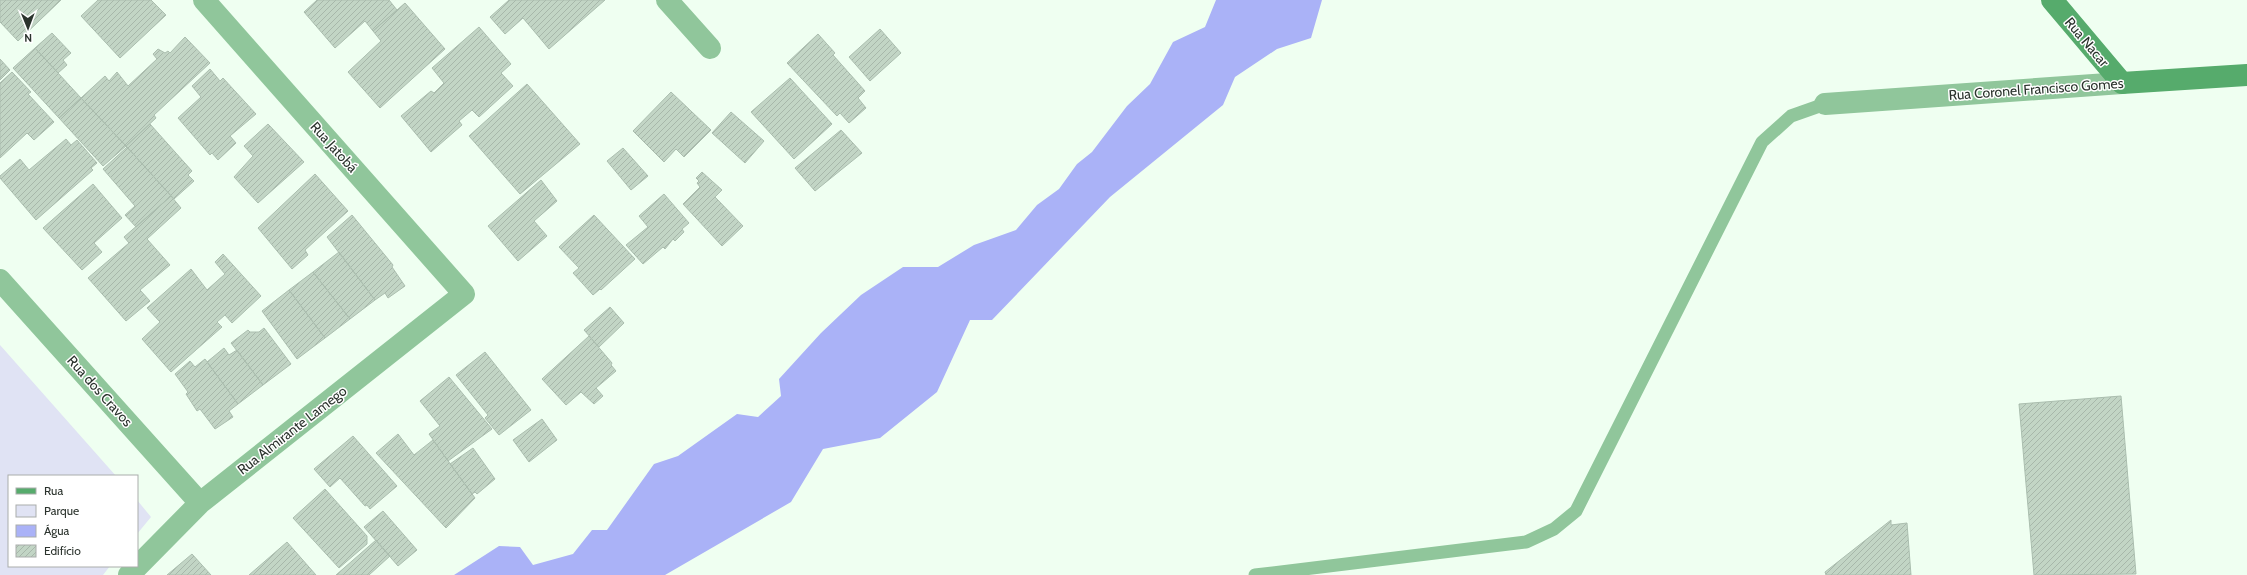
<svg xmlns="http://www.w3.org/2000/svg" width="2247" height="575" viewBox="0 0 2247 575" font-family="Cabin,sans-serif">
<defs>
<pattern id="building-hatch" width="6" height="6" patternUnits="userSpaceOnUse"><rect width="6" height="6" fill="#c2d5c5"/><path d="M-1 1l2-2M0 6l6-6M5 7l2-2" fill="none" stroke="#a7b7aa"/></pattern>
</defs>
<rect width="100%" height="100%" fill="#effff1"/>
<path fill="#e0e3f4" d="M 0,345 L 116,476 L 9,476 L 9,566 L 110,566 L 103,575 L 0,575 Z
M 137,500 L 151,517 L 137,534 Z"/>
<path fill="#aab2f7" d="M 1216,0 L 1322,0 L 1311,38 L 1277,49 L 1235,77 L 1223,105 L 1110,197 L 992,320 L 970,320 L 937,392 L 880,438 L 823,449 L 791,502 L 665,575 L 454,575 L 499,546 L 520,547 L 533,565 L 573,554 L 592,530 L 607,530 L 654,464 L 678,456 L 737,414 L 758,417 L 781,396 L 779,379 L 821,333 L 861,295 L 903,267 L 938,267 L 974,245 L 1016,230 L 1037,205 L 1059,189 L 1077,164 L 1092,152 L 1127,106 L 1150,84 L 1173,42 L 1205,27 Z"/>
<path fill="url(#building-hatch)" stroke="#abbeaf" d="M 0,0 L 61,0 L 18,41 L 0,22 Z
M 98,0 L 151,0 L 166,15 L 120,58 L 81,16 Z
M 317,0 L 389,0 L 397,10 L 373,31 L 365,21 L 335,48 L 304,12 Z
M 509,0 L 605,0 L 549,49 L 523,18 L 505,34 L 490,17 Z
M 405,3 L 445,49 L 380,108 L 348,72 L 381,41 L 373,31 Z
M 479,27 L 511,64 L 501,73 L 513,86 L 479,117 L 472,110 L 459,121 L 462,125 L 431,152 L 401,116 L 431,91 L 434,93 L 444,83 L 432,68 Z
M 880,29 L 901,53 L 870,81 L 849,57 Z
M 52,33 L 71,53 L 63,60 L 67,65 L 58,73 L 35,48 Z
M 818,34 L 835,53 L 833,55 L 865,91 L 858,98 L 866,108 L 849,123 L 840,113 L 837,116 L 787,63 Z
M 185,37 L 210,63 L 154,115 L 156,118 L 126,146 L 81,98 L 105,76 L 109,81 L 117,72 L 128,86 L 157,59 L 153,54 L 158,49 L 165,53 L 168,51 L 170,53 Z
M 35,48 L 81,98 L 59,118 L 13,68 Z
M 0,59 L 10,70 L 0,80 Z
M 210,69 L 220,81 L 223,78 L 256,114 L 230,136 L 236,143 L 218,160 L 212,153 L 210,155 L 178,118 L 201,97 L 192,86 Z
M 12,72 L 31,92 L 28,94 L 54,122 L 34,140 L 27,133 L 0,158 L 0,83 Z
M 790,78 L 832,124 L 794,159 L 751,112 Z
M 527,84 L 580,144 L 520,194 L 469,136 Z
M 671,92 L 711,130 L 684,157 L 676,149 L 664,162 L 633,131 Z
M 81,98 L 126,146 L 103,166 L 59,118 Z
M 731,112 L 764,141 L 745,163 L 712,133 Z
M 150,124 L 192,171 L 188,175 L 194,181 L 174,199 L 126,146 Z
M 268,124 L 304,162 L 258,203 L 234,177 L 253,156 L 244,146 Z
M 841,130 L 862,153 L 815,191 L 795,168 Z
M 66,139 L 71,145 L 77,140 L 97,163 L 91,168 L 93,170 L 36,220 L 0,178 L 0,176 L 20,159 L 29,170 Z
M 127,147 L 171,196 L 136,227 L 125,215 L 135,206 L 103,169 Z
M 623,148 L 648,176 L 631,190 L 607,161 Z
M 702,172 L 722,190 L 715,197 L 743,226 L 722,246 L 683,204 L 700,187 L 697,183 L 699,181 L 696,178 Z
M 315,174 L 348,211 L 305,250 L 308,255 L 292,269 L 258,228 Z
M 541,180 L 557,201 L 534,221 L 547,236 L 518,261 L 488,226 Z
M 93,184 L 122,218 L 94,243 L 102,252 L 82,270 L 43,228 Z
M 664,194 L 689,223 L 682,229 L 684,232 L 675,241 L 673,239 L 665,249 L 663,247 L 643,264 L 626,245 L 648,227 L 639,216 Z
M 171,196 L 181,208 L 147,239 L 170,265 L 140,290 L 150,301 L 126,321 L 88,278 L 129,243 L 124,237 Z
M 352,215 L 393,265 L 392,267 L 405,286 L 388,298 L 385,293 L 375,300 L 327,237 Z
M 594,215 L 635,259 L 601,290 L 600,289 L 593,295 L 573,273 L 579,268 L 559,247 Z
M 339,252 L 375,300 L 350,319 L 313,272 Z
M 223,254 L 261,296 L 232,323 L 225,315 L 217,322 L 222,327 L 171,372 L 142,339 L 160,322 L 147,308 L 191,269 L 207,290 L 225,274 L 215,262 Z
M 313,272 L 350,319 L 325,338 L 289,290 Z
M 289,290 L 325,338 L 297,359 L 262,311 Z
M 610,307 L 624,323 L 599,347 L 584,330 Z
M 264,328 L 291,364 L 263,385 L 231,343 L 248,330 L 250,332 L 259,332 Z
M 589,336 L 612,363 L 611,365 L 616,371 L 596,388 L 603,396 L 594,404 L 581,392 L 566,405 L 542,379 Z
M 224,348 L 229,355 L 237,350 L 263,385 L 238,404 L 207,362 Z
M 485,352 L 531,410 L 499,435 L 485,418 L 488,415 L 456,375 Z
M 205,359 L 238,404 L 229,411 L 233,417 L 215,429 L 200,409 L 197,411 L 186,394 L 188,392 L 175,374 L 190,361 L 195,367 Z
M 449,377 L 492,429 L 448,461 L 429,434 L 440,426 L 420,401 Z
M 2121,396 L 2136,574 L 2034,575 L 2019,404 Z
M 542,419 L 557,440 L 529,462 L 513,440 Z
M 398,434 L 414,455 L 433,440 L 475,498 L 446,528 L 376,453 Z
M 353,436 L 397,486 L 370,509 L 367,505 L 365,506 L 340,478 L 330,487 L 314,469 Z
M 473,448 L 495,479 L 477,494 L 475,492 L 472,494 L 450,464 Z
M 325,489 L 367,536 L 367,544 L 339,568 L 293,518 Z
M 383,511 L 417,550 L 398,566 L 364,527 Z
M 1891,520 L 1891,525 L 1907,523 L 1911,575 L 1826,575 L 1825,572 Z
M 376,540 L 390,556 L 369,575 L 336,575 Z
M 287,542 L 316,575 L 249,575 Z
M 192,554 L 211,575 L 167,575 Z"/>
<g fill="none" stroke-linecap="round" stroke-linejoin="round">
<path stroke="#90c69b" stroke-width="13" d="M 1255,575 L 1526,542 L 1554,529 L 1576,511 L 1762,142 L 1791,116 L 1825,104"/>
<path stroke="#90c69b" stroke-width="22" d="M 667,0 L 710,48
M 1825,104 L 2122,83
M 0,280 L 200,503
M 129,575 L 200,503 L 464,294 L 204,0"/>
<path stroke="#56ab6c" stroke-width="22" d="M 2052,0 L 2122,83 L 2247,75"/>
</g>
<g text-anchor="middle" stroke-width="3" stroke-linejoin="round" paint-order="stroke">
<g font-size="14" fill="#2b332d" stroke="#fff">
<text transform="translate(2087 42) rotate(50)" y="5">Rua Nacar</text>
<text transform="translate(2036 89) rotate(-4)" y="5">Rua Coronel Francisco Gomes</text>
<text transform="translate(334 147) rotate(48)" y="5">Rua Jatobá</text>
<text transform="translate(100 391) rotate(48)" y="5">Rua dos Cravos</text>
<text transform="translate(292 430) rotate(-38)" y="5">Rua Almirante Lamego</text>
</g>
</g>
<rect x="8" y="475" width="130" height="92" fill="#ffffff" stroke="#aaadab"/>
<rect x="16" y="488" width="20" height="6" fill="#56ab6c" stroke="#aaadab"/>
<text x="44" y="495" font-size="12" fill="#2b332d">Rua</text>
<rect x="16" y="505" width="20" height="12" fill="#e0e3f4" stroke="#aaadab"/>
<text x="44" y="515" font-size="12" fill="#2b332d">Parque</text>
<rect x="16" y="525" width="20" height="12" fill="#aab2f7" stroke="#aaadab"/>
<text x="44" y="535" font-size="12" fill="#2b332d">Água</text>
<rect x="16" y="545" width="20" height="12" fill="url(#building-hatch)" stroke="#aaadab"/>
<text x="44" y="555" font-size="12" fill="#2b332d">Edifício</text>
<g transform="translate(28 28) rotate(179)" stroke="#ffffff" stroke-width="3" paint-order="stroke">
<path d="M0-3L7 15L0 10L-7 15Z" fill="#2b332d"/>
<text y="-6" font-size="11" font-weight="bold" text-anchor="middle" fill="#2b332d">N</text>
</g>
</svg>
